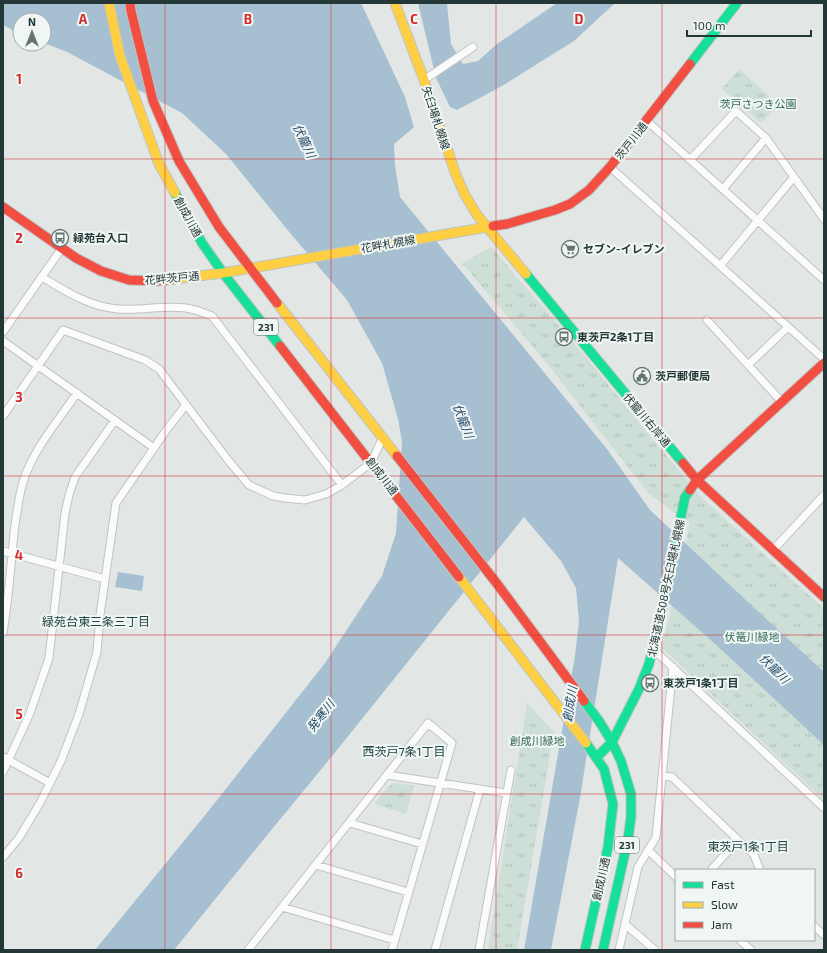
<svg xmlns="http://www.w3.org/2000/svg" width="827" height="953" viewBox="0 0 827 953" font-family="'Exo 2','Noto Sans JP',sans-serif">
<defs>
<pattern id="grass-tufts" width="24" height="20" patternUnits="userSpaceOnUse"><rect width="24" height="20" fill="#cddfd7"/><path d="M3 7l-1-3M5 7V3M7 7l1-3M15 17l-1-3M17 17v-4M19 17l1-3" fill="none" stroke="#b0c0b9"/></pattern>
</defs>
<rect width="100%" height="100%" fill="#e2e7e6"/>
<path fill="url(#grass-tufts)" d="M 739,69 L 779,105 L 761,123 L 722,89 Z
M 491,247 L 585,356 L 641,425 L 699,495 L 824,609 L 824,800 L 662,648 L 690,523 L 681,518 L 648,493 L 549,366 L 462,263 Z
M 527,703 L 554,732 L 517,950 L 488,950 Z
M 395,783 L 414,786 L 406,814 L 374,804 L 389,786 Z"/>
<path fill="#a7c0d1" d="M 3,3 L 361,3 L 405,97 L 414,127 L 394,144 L 395,165 L 400,197 L 607,449 L 650,510 L 749,603 L 824,672 L 824,745 L 714,643 L 618,558 L 580,798 L 551,950 L 524,950 L 575,656 L 579,621 L 576,588 L 561,561 L 524,517 L 333,755 L 259,845 L 174,950 L 95,950 L 210,809 L 325,663 L 382,576 L 396,533 L 402,442 L 398,419 L 382,363 L 347,300 L 290,233 L 226,154 L 182,113 L 67,52 L 44,43 L 44,20 L 20,20 L 20,34 L 3,25 Z
M 418,3 L 447,3 L 451,44 L 463,64 L 478,61 L 497,44 L 557,3 L 615,3 L 574,41 L 502,86 L 457,110 L 450,107 L 436,78 Z
M 118,572 L 144,576 L 142,591 L 115,587 Z"/>
<g fill="none" stroke-linecap="round" stroke-linejoin="round">
<g stroke="#bfc4c3" stroke-width="9">
<path id="street" d="M 424,80 L 473,47
M 647,121 L 824,280
M 690,160 L 736,111 L 766,138 L 824,219
M 610,167 L 824,359
M 723,189 L 766,138
M 720,266 L 794,177
M 42,277 C 65,291 90,307 118,309 C 140,311 163,305 186,308 C 195,309 204,313 212,316 L 342,485
M 707,320 L 782,402
M 3,332 L 62,248
M 3,341 L 154,448
M 748,365 L 788,327
M 3,416 L 63,330 L 145,360 L 159,369 L 228,460 L 249,485 L 273,496 L 285,498 L 305,500 L 326,494 L 342,485 L 371,463 L 383,437
M 773,550 L 824,495
M 3,551 L 105,579
M 3,633 C 9,597 11,560 15,524 C 18,508 19,493 24,479 C 35,447 58,421 77,393
M 653,649 L 824,808
M 3,757 L 50,783
M 3,772 L 30,713 L 49,658 L 65,513 L 69,495 L 75,477 L 115,420
M 387,775 L 506,793
M 662,776 L 672,777 L 754,855 L 760,870
M 350,823 L 422,844
M 648,850 L 676,877
M 3,857 L 19,838 L 40,803 L 61,761 L 79,714 L 97,652 L 100,615 L 116,503 L 154,448 L 167,429 L 186,405
M 316,865 L 408,892
M 711,870 L 738,840
M 282,907 L 394,940
M 625,924 L 655,950
M 814,926 L 824,935
M 740,940 L 751,950
M 248,950 L 428,723 L 452,743 L 392,950
M 435,950 L 480,789
M 479,950 L 511,770
M 619,950 L 638,867 L 656,837 L 673,667"/>
</g>
<g stroke="#bec4c3" stroke-width="11">
<path id="fast" d="M 690,64 L 737,3
M 175,193 L 202,243 L 223,273 L 280,346
M 526,274 L 683,463
M 584,701 L 599,721 L 612,742 L 621,761 L 631,794 L 631,817 L 628,839 L 603,950
M 597,757 L 612,742 L 639,689 L 649,664 L 658,629 L 685,497 L 690,490
M 585,950 L 608,847 L 613,804 L 604,769 L 586,743"/>
</g>
<g stroke="#bec4c3" stroke-width="11">
<path id="slow" d="M 109,3 L 120,56 L 159,164 L 175,193
M 395,3 L 424,80 L 456,175 L 465,195 L 477,215 L 526,274
M 174,279 L 223,273 L 493,226
M 277,303 L 397,456
M 459,577 L 586,743"/>
</g>
<g stroke="#bec4c3" stroke-width="11">
<path id="jam" d="M 130,3 L 131,11 L 153,101 L 179,161 L 219,227 L 277,303
M 3,207 L 76,258 L 101,271 L 129,280 L 157,281 L 174,279
M 493,226 L 507,224 L 555,210 L 570,204 L 589,190 L 610,167 L 690,64
M 280,346 L 459,577
M 397,456 L 498,585 L 584,701
M 683,463 L 697,480 L 824,597
M 690,490 L 697,480 L 824,363"/>
</g>
<use href="#street" stroke="#fbfbfb" stroke-width="7"/>
<use href="#fast" stroke="#16e098" stroke-width="9"/>
<use href="#slow" stroke="#ffcf43" stroke-width="9"/>
<use href="#jam" stroke="#f24e42" stroke-width="9"/>
</g>
<path fill="none" stroke="#d62828" stroke-width="1" stroke-opacity="0.55" d="M 165,3 L 165,950M 331,3 L 331,950M 496,3 L 496,950M 662,3 L 662,950M 3,159 L 824,159M 3,318 L 824,318M 3,476 L 824,476M 3,635 L 824,635M 3,794 L 824,794"/>
<defs>
<g id="bus-ring" transform="scale(0.9)"><circle r="9.5" fill="#f0f6f4" stroke="#667574" stroke-width="1.5"/><path d="M-5-6H5V4H4V6H2V4H-2V6H-4V4H-5ZM-3.5-4V0h7V-4ZM-3.5 1.2v1.5H-2V1.2ZM2 1.2v1.5H3.5V1.2Z" fill="#667574"/></g>
<g id="supermarket-ring" transform="scale(0.9)"><circle r="9.5" fill="#f0f6f4" stroke="#667574" stroke-width="1.5"/><path d="M-6-5.5h2.5l.6 2H6L4.5 2H-2.5L-4.4-4H-6ZM-1.5 3.2a1.3 1.3 0 1 0 .1 0ZM3 3.2a1.3 1.3 0 1 0 .1 0Z" fill="#667574"/></g>
<g id="civic-ring" transform="scale(0.9)"><circle r="9.5" fill="#f0f6f4" stroke="#667574" stroke-width="1.5"/><path d="M-.6-6.5H3V-4.5H.6V-3L4-1V1h2V6H-6V1h2V-1L-.6-3ZM-1.2 2.5V6h2.4V2.5Z" fill="#667574"/></g>
</defs>
<g fill-rule="evenodd">
<use href="#bus-ring" x="60" y="238"/>
<use href="#supermarket-ring" x="570" y="249"/>
<use href="#bus-ring" x="564" y="337"/>
<use href="#civic-ring" x="642" y="376"/>
<use href="#bus-ring" x="650" y="683"/>
</g>
<g text-anchor="middle" stroke-width="4" stroke-linejoin="round" paint-order="stroke">
<g fill="#f0f6f4" stroke="#607070" stroke-width="1">
<rect x="254" y="319" width="24" height="16" rx="3"/>
<rect x="615" y="837" width="24" height="16" rx="3"/>
</g>
<g font-size="10" font-weight="bold" fill="#233737">
<text x="266" y="331">231</text>
<text x="627" y="849">231</text>
</g>
<g font-size="11" fill="#326956" stroke="#f0f6f4">
<text x="758" y="108">茨戸さつき公園</text>
<text x="752" y="641">伏篭川緑地</text>
<text x="537" y="745">創成川緑地</text>
</g>
<g font-size="11" fill="#233737" stroke="#f0f6f4">
<text transform="translate(436 118) rotate(72)" y="4">矢臼場札幌線</text>
<text transform="translate(631 141) rotate(-52)" y="4">茨戸川通</text>
<text transform="translate(188 217) rotate(61)" y="4">創成川通</text>
<text transform="translate(388 244) rotate(-10)" y="4">花畔札幌線</text>
<text transform="translate(172 278) rotate(-5)" y="4">花畔茨戸通</text>
<text transform="translate(647 420) rotate(50)" y="4">伏籠川右岸通</text>
<text transform="translate(382 476) rotate(52)" y="4">創成川通</text>
<text transform="translate(666 588) rotate(-78)" y="4">北海道道508号矢臼場札幌線</text>
<text transform="translate(601 879) rotate(-77)" y="4">創成川通</text>
</g>
<g font-size="11" font-weight="bold" fill="#233737" stroke="#f0f6f4" text-anchor="start">
<text x="73" y="242">緑苑台入口</text>
<text x="583" y="253">セブン-イレブン</text>
<text x="577" y="341">東茨戸2条1丁目</text>
<text x="655" y="380">茨戸郵便局</text>
<text x="663" y="687">東茨戸1条1丁目</text>
</g>
<g font-size="12" font-style="italic" fill="#244c6b" stroke="#f0f6f4">
<text transform="translate(304 141) rotate(64)" y="4">伏籠川</text>
<text transform="translate(463 421) rotate(69)" y="4">伏籠川</text>
<text transform="translate(774 669) rotate(45)" y="4">伏籠川</text>
<text transform="translate(570 704) rotate(-81)" y="4">創成川</text>
<text transform="translate(321 716) rotate(-52)" y="4">発寒川</text>
</g>
<g font-size="12" fill="#214546" stroke="#f0f6f4">
<text x="96" y="626">緑苑台東三条三丁目</text>
<text x="404" y="756">西茨戸7条1丁目</text>
<text x="748" y="851">東茨戸1条1丁目</text>
</g>
</g>
<g font-size="13" text-anchor="middle" font-weight="bold" fill="#d62828" stroke="#f0f6f4" stroke-width="4" stroke-linejoin="round" paint-order="stroke">
<text x="83" y="24">A</text>
<text x="248" y="24">B</text>
<text x="414" y="24">C</text>
<text x="579" y="24">D</text>
<text x="19" y="84">1</text>
<text x="19" y="243">2</text>
<text x="19" y="402">3</text>
<text x="19" y="560">4</text>
<text x="19" y="719">5</text>
<text x="19" y="878">6</text>
</g>
<rect width="827" height="953" fill="none" stroke="#233737" stroke-width="8"/>
<rect x="675" y="869" width="140" height="72" fill="#f0f6f4" stroke="#9eaaa8"/>
<rect x="683" y="882" width="20" height="6" fill="#16e098" stroke="#9eaaa8"/>
<text x="711" y="889" font-size="12" fill="#233737">Fast</text>
<rect x="683" y="902" width="20" height="6" fill="#ffcf43" stroke="#9eaaa8"/>
<text x="711" y="909" font-size="12" fill="#233737">Slow</text>
<rect x="683" y="922" width="20" height="6" fill="#f24e42" stroke="#9eaaa8"/>
<text x="711" y="929" font-size="12" fill="#233737">Jam</text>
<g transform="translate(32 32)"><circle r="19" fill="#f0f6f4" stroke="#9eaaa8"/>
<path d="M0-3L7 15L0 10L-7 15Z" fill="#667574"/>
<text y="-6" font-size="11" font-weight="bold" text-anchor="middle" fill="#233737">N</text>
</g>
<path d="M687 30v6h124v-6" fill="none" stroke="#233737" stroke-width="2"/>
<text x="693" y="30" font-size="12" fill="#233737" stroke="#f0f6f4" stroke-width="3" paint-order="stroke">100 m</text>
</svg>
